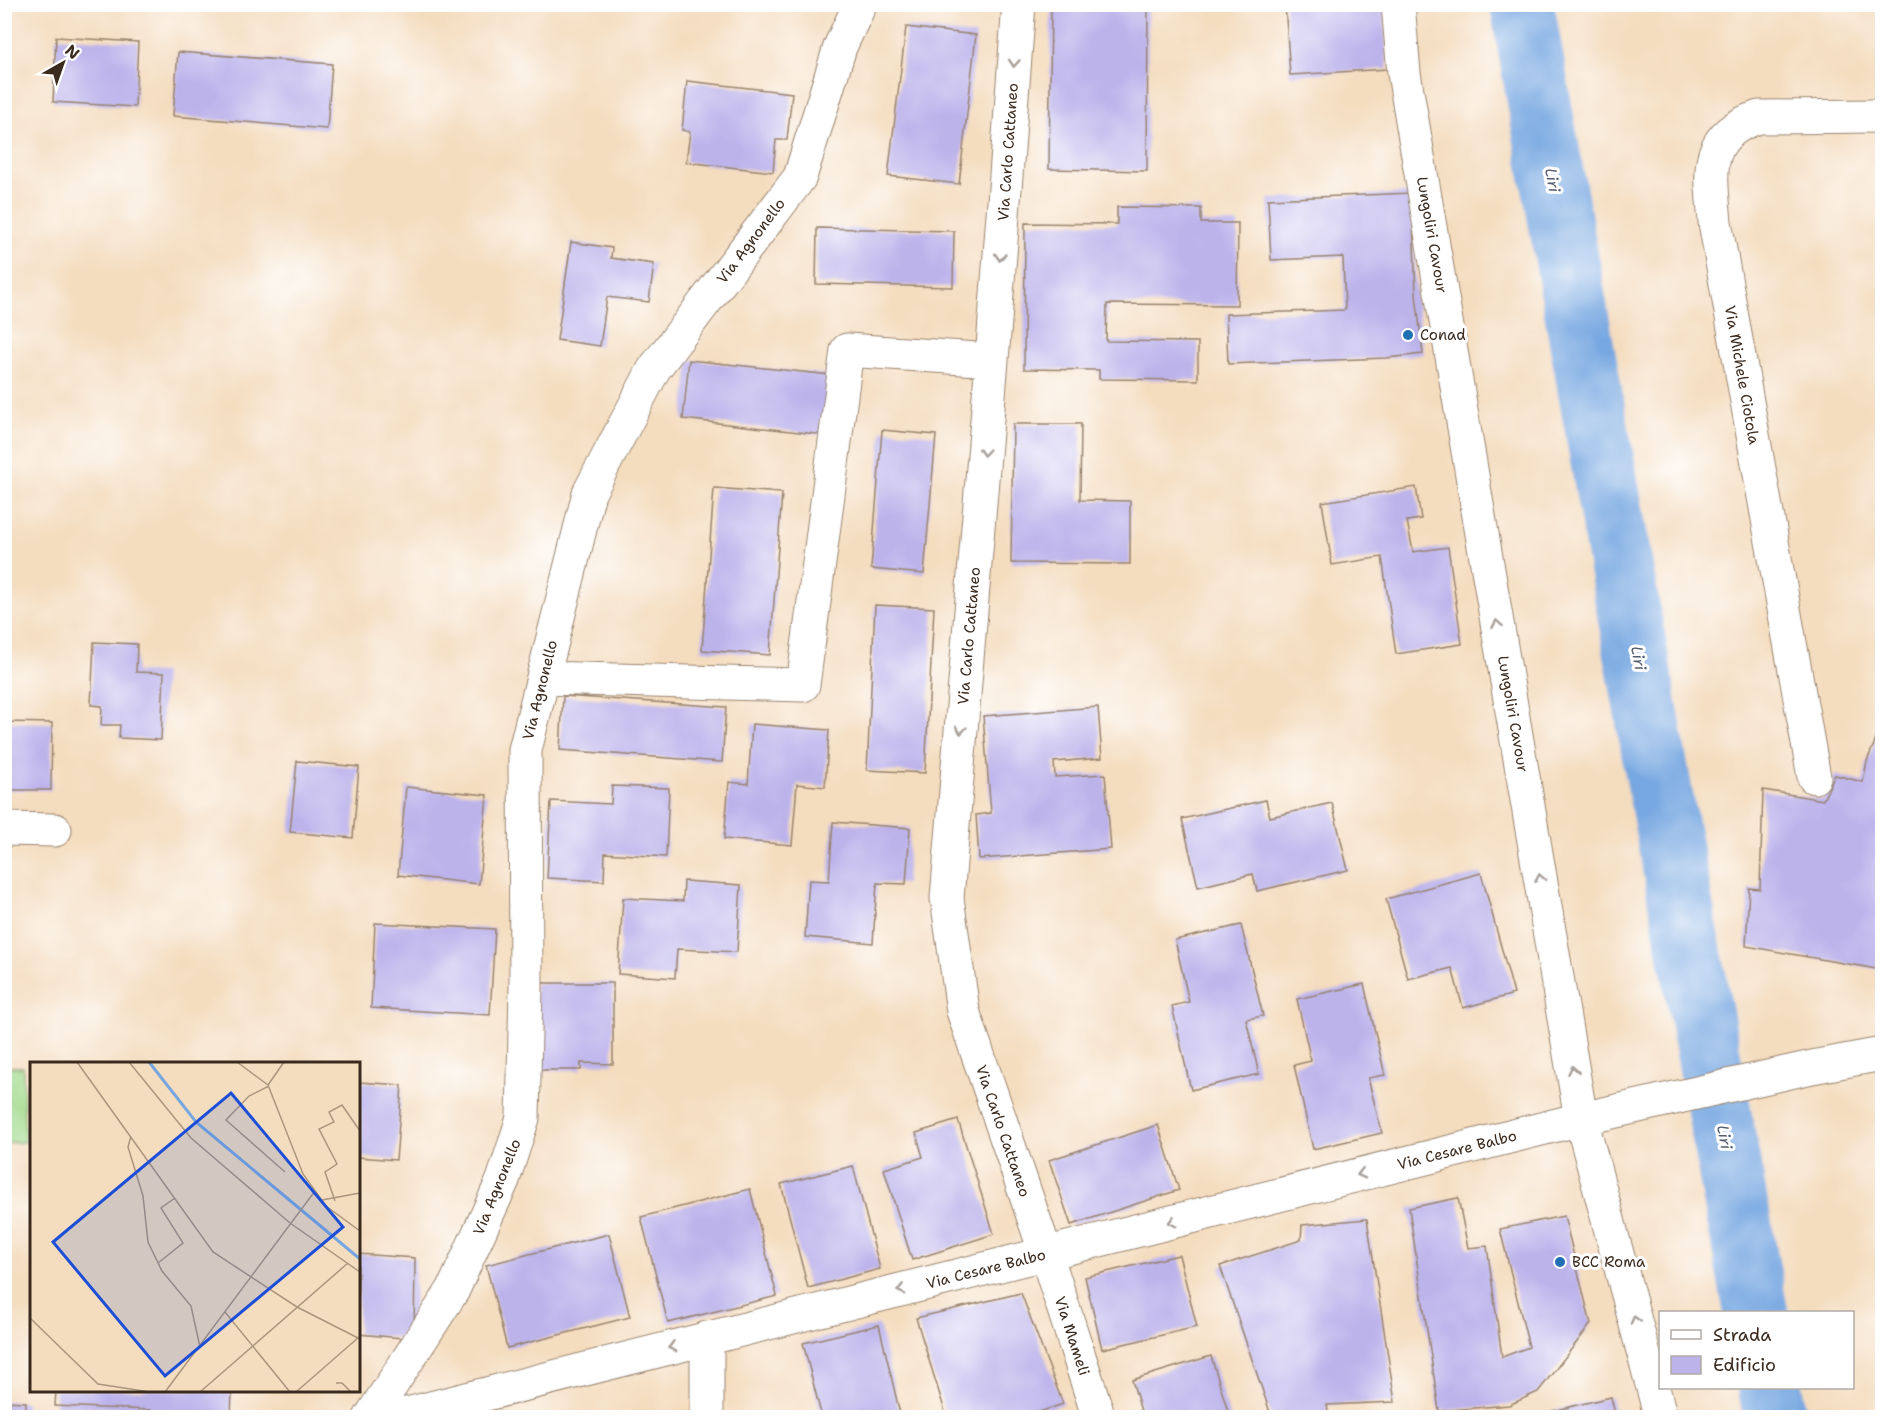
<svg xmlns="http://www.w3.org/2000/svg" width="1887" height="1422" viewBox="0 0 1887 1422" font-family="'Shantell Sans',sans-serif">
<rect width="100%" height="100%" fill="#fff"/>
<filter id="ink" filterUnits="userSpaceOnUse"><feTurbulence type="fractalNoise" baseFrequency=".0167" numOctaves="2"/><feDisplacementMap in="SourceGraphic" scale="12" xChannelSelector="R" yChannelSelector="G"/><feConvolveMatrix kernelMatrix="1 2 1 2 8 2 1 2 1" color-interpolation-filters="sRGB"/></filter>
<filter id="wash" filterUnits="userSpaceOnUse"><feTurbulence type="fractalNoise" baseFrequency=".008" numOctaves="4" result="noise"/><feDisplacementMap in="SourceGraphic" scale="24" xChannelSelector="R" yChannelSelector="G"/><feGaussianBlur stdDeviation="1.35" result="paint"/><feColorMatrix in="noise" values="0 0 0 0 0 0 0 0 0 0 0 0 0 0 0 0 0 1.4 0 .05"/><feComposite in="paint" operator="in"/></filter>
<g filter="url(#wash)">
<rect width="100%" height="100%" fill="#f4dcbe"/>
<path fill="#a2da8c" stroke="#6e8255" stroke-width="1.5" d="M 5,1067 L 23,1067 L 25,1142 L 5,1143 Z"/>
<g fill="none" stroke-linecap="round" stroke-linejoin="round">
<path stroke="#77a7e1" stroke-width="64" d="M 1522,4 L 1665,818 L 1756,1312
M 1770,1388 L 1776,1418"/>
</g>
<g id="blocks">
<path fill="#bcb3eb" d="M 1051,4 L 1148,4 L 1147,171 L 1049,169 Z
M 1285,4 L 1384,4 L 1388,69 L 1290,75 Z
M 906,27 L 976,35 L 959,184 L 888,176 Z
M 56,37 L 138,42 L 135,107 L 53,102 Z
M 178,52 L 332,64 L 327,129 L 173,116 Z
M 687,81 L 792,93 L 787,140 L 776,140 L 773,172 L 686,162 L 690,132 L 682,130 Z
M 1412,193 L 1416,295 L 1423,354 L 1387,358 L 1228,364 L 1226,314 L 1345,310 L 1343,257 L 1271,260 L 1268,199 Z
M 1117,207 L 1201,208 L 1201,223 L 1238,223 L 1237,305 L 1107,304 L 1106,341 L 1198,342 L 1198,380 L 1099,379 L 1099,370 L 1024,369 L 1025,223 L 1117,224 Z
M 817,228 L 954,231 L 953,287 L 816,284 Z
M 571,242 L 612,248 L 611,258 L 654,264 L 649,302 L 607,297 L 600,346 L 557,340 Z
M 689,360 L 831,375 L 825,435 L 683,419 Z
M 1013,424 L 1081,424 L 1080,500 L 1130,501 L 1130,564 L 1011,563 Z
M 882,430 L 936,435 L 924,574 L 871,569 Z
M 1416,487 L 1421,519 L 1407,521 L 1413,552 L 1448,547 L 1462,644 L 1396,654 L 1382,557 L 1332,565 L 1322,502 Z
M 714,488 L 782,493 L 770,655 L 702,650 Z
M 875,605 L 934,608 L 925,773 L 867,770 Z
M 94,642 L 137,644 L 136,672 L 164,673 L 161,740 L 119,738 L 120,725 L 101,725 L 102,706 L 91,705 Z
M 563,696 L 726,707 L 722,762 L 560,750 Z
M 1098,707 L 1102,758 L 1054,762 L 1055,777 L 1105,774 L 1111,849 L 979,859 L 976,815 L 991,813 L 983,716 Z
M 4,722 L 52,723 L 51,790 L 4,790 Z
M 752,724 L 829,730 L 825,787 L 797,784 L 792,845 L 724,839 L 729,782 L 748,784 Z
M 1882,725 L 1882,917 L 1877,969 L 1746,946 L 1749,888 L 1760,889 L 1763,790 L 1823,800 L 1835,775 L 1863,782 L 1867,761 Z
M 297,761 L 359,767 L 353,838 L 290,832 Z
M 612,786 L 669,788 L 666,857 L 605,853 L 604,881 L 547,878 L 551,801 L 611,804 Z
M 406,787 L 487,795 L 479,884 L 398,875 Z
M 1266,800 L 1270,817 L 1332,803 L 1348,870 L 1257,891 L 1253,874 L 1198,887 L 1182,819 Z
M 833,822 L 910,828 L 906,884 L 877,883 L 873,943 L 805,937 L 809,880 L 829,881 Z
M 1481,873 L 1514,994 L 1463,1008 L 1452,968 L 1408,979 L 1386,899 Z
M 684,881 L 741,885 L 737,952 L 677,949 L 675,978 L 618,974 L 623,898 L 683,901 Z
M 375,923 L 495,929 L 490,1015 L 371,1008 Z
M 1241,925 L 1263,1016 L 1246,1019 L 1259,1074 L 1191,1090 L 1172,1006 L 1189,1002 L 1175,940 Z
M 535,983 L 613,983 L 613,1064 L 581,1063 L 581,1070 L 536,1070 Z
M 1364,984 L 1385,1075 L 1368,1078 L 1382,1133 L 1313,1149 L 1294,1065 L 1311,1061 L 1297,999 Z
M 358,1082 L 402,1085 L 396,1160 L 358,1157 Z
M 958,1120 L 994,1234 L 912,1260 L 884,1169 L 923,1157 L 916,1133 Z
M 1158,1125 L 1179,1190 L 1071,1225 L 1049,1160 Z
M 853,1166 L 880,1269 L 808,1288 L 781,1184 Z
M 750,1189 L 777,1296 L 668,1323 L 641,1217 Z
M 1458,1198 L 1468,1248 L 1487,1246 L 1502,1357 L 1529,1347 L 1500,1229 L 1564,1216 L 1591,1324 L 1538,1392 L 1509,1405 L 1439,1411 L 1409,1208 Z
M 1367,1219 L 1395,1402 L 1327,1405 L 1329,1418 L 1272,1418 L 1220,1266 L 1301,1240 L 1302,1225 Z
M 609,1234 L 630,1317 L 507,1348 L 486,1265 Z
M 358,1254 L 415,1258 L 414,1339 L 358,1334 Z
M 1179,1255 L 1197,1327 L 1102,1349 L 1085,1277 Z
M 1021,1293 L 1063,1404 L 1022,1418 L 947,1418 L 916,1318 Z
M 879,1325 L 901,1418 L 822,1418 L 803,1343 Z
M 1211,1356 L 1230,1418 L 1143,1418 L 1132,1380 Z
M 56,1390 L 232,1390 L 231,1418 L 151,1418 L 151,1410 L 55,1406 Z
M 1611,1397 L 1616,1418 L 1545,1418 L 1544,1413 Z
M 4,1401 L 26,1402 L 26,1418 L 4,1418 Z"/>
</g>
</g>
<g filter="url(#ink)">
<use href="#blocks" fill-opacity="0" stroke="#98836e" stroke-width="1.5"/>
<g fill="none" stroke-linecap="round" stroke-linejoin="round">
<g stroke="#98836e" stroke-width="35">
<path id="minor" d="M 1019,4 L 992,360 L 947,898 L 963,1011 L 1046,1254 L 1099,1418
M 1398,4 L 1404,73 L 1581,1119 L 1661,1418
M 543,678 L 803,685 L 847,350 L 992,360
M 1814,777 L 1715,222 C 1711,174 1701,135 1759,117 L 1882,116
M 4,829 L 55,830
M 370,1418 L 453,1290 L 503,1180 L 523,1118 L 526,988 L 525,750 L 589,493 L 654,369 L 800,177 L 840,47 L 860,4
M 391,1418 L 1581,1119 L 1812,1067 L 1882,1054
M 707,1418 L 707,1338"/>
</g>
<use href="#minor" stroke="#fff" stroke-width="33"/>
</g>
<defs><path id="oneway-chevron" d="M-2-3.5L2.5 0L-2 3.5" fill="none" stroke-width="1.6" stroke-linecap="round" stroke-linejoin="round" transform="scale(1.5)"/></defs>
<g stroke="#a79f9a">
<use href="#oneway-chevron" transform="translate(1014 63) rotate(94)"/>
<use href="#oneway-chevron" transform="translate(1000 257) rotate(94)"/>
<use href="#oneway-chevron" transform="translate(984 452) rotate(95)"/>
<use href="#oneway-chevron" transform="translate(1497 624) rotate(-100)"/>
<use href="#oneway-chevron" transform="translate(961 730) rotate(95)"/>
<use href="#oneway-chevron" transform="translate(1540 878) rotate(-100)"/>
<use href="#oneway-chevron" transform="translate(1573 1070) rotate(-100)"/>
<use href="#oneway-chevron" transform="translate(1361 1174) rotate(166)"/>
<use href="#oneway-chevron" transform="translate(1172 1222) rotate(166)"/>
<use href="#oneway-chevron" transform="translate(901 1290) rotate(166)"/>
<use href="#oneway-chevron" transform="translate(1635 1320) rotate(-105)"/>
<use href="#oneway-chevron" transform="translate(672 1347) rotate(166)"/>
</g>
</g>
<g fill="#1f6fb2" stroke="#fff" stroke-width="2">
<circle cx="1408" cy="335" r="6"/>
<circle cx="1560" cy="1262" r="6"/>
</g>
<g text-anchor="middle" stroke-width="6" stroke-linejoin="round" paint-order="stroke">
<g font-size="15" fill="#3b2a1e" stroke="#fff">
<text transform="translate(1008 152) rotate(-86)" y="5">Via Carlo Cattaneo</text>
<text transform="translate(1432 235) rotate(80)" y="5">Lungoliri Cavour</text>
<text transform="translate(751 241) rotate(-53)" y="5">Via Agnonello</text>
<text transform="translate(1742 375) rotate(80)" y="5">Via Michele Ciotola</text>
<text transform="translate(969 636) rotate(-85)" y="5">Via Carlo Cattaneo</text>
<text transform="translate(540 690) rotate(-76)" y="5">Via Agnonello</text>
<text transform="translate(1513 714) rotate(80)" y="5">Lungoliri Cavour</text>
<text transform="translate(1003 1131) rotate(71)" y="5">Via Carlo Cattaneo</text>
<text transform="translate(1457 1150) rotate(-14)" y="5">Via Cesare Balbo</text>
<text transform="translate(497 1187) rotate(-68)" y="5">Via Agnonello</text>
<text transform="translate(986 1269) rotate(-14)" y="5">Via Cesare Balbo</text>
<text transform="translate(1072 1336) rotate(72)" y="5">Via Mameli</text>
</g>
<g font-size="15" fill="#3b2a1e" stroke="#fff" text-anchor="start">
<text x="1420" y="340">Conad</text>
<text x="1572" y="1267">BCC Roma</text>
</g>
<g font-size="16" font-style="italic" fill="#535c6c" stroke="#fff">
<text transform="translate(1553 180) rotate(80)" y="6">Liri</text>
<text transform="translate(1639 658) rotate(80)" y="6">Liri</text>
<text transform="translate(1725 1137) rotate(80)" y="6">Liri</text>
</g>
</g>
<g transform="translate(30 1062)">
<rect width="330" height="330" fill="#f4dcbe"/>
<path fill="none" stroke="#77a7e1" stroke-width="3" d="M 119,0 L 166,60 L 330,197"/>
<path fill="none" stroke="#aa957e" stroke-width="1.5" d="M 47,0 L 183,190 L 267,245 L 330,277M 99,0 L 161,76 L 260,161 L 330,210M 207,0 L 238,23M 238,23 L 273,112 L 296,144 L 330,169M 238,23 L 254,0M 239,24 L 219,34 L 196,58 L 255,110M 101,74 L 98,85 L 113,134 L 118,180 L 132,209 L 161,244 L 170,285M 292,138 L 330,131M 305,139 L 295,110 L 307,102 L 289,67 L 304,60 L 299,50 L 312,43 L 330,69M 128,201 L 153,181 L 131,146 L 145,136M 195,250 L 260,330M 0,256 L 68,322 L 120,330M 306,321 L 312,321 L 321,330M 135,330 L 285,129M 170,330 L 318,201M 266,330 L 329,275"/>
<path fill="#1d4ed8" fill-opacity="0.15" stroke="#1d4ed8" stroke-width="3" d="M 201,31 L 313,165 L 135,314 L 23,180 Z"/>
<rect width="330" height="330" fill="none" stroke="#3b2a1e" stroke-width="3"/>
</g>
<rect width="1887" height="1422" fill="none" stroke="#fff" stroke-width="24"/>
<rect x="1659" y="1311" width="195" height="78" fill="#ffffff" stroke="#b1aaa5" stroke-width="1.5"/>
<rect x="1671" y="1330" width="30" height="9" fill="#ffffff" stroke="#b1aaa5" stroke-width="1.5"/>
<text x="1713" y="1341" font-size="18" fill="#3b2a1e">Strada</text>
<rect x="1671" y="1356" width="30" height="18" fill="#bcb3eb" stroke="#b1aaa5" stroke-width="1.5"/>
<text x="1713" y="1371" font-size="18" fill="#3b2a1e">Edificio</text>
<g transform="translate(63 63) rotate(40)" stroke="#ffffff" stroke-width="4.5" paint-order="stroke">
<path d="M0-4.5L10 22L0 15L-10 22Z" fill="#3b2a1e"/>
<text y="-9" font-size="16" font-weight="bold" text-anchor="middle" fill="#3b2a1e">N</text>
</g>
</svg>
